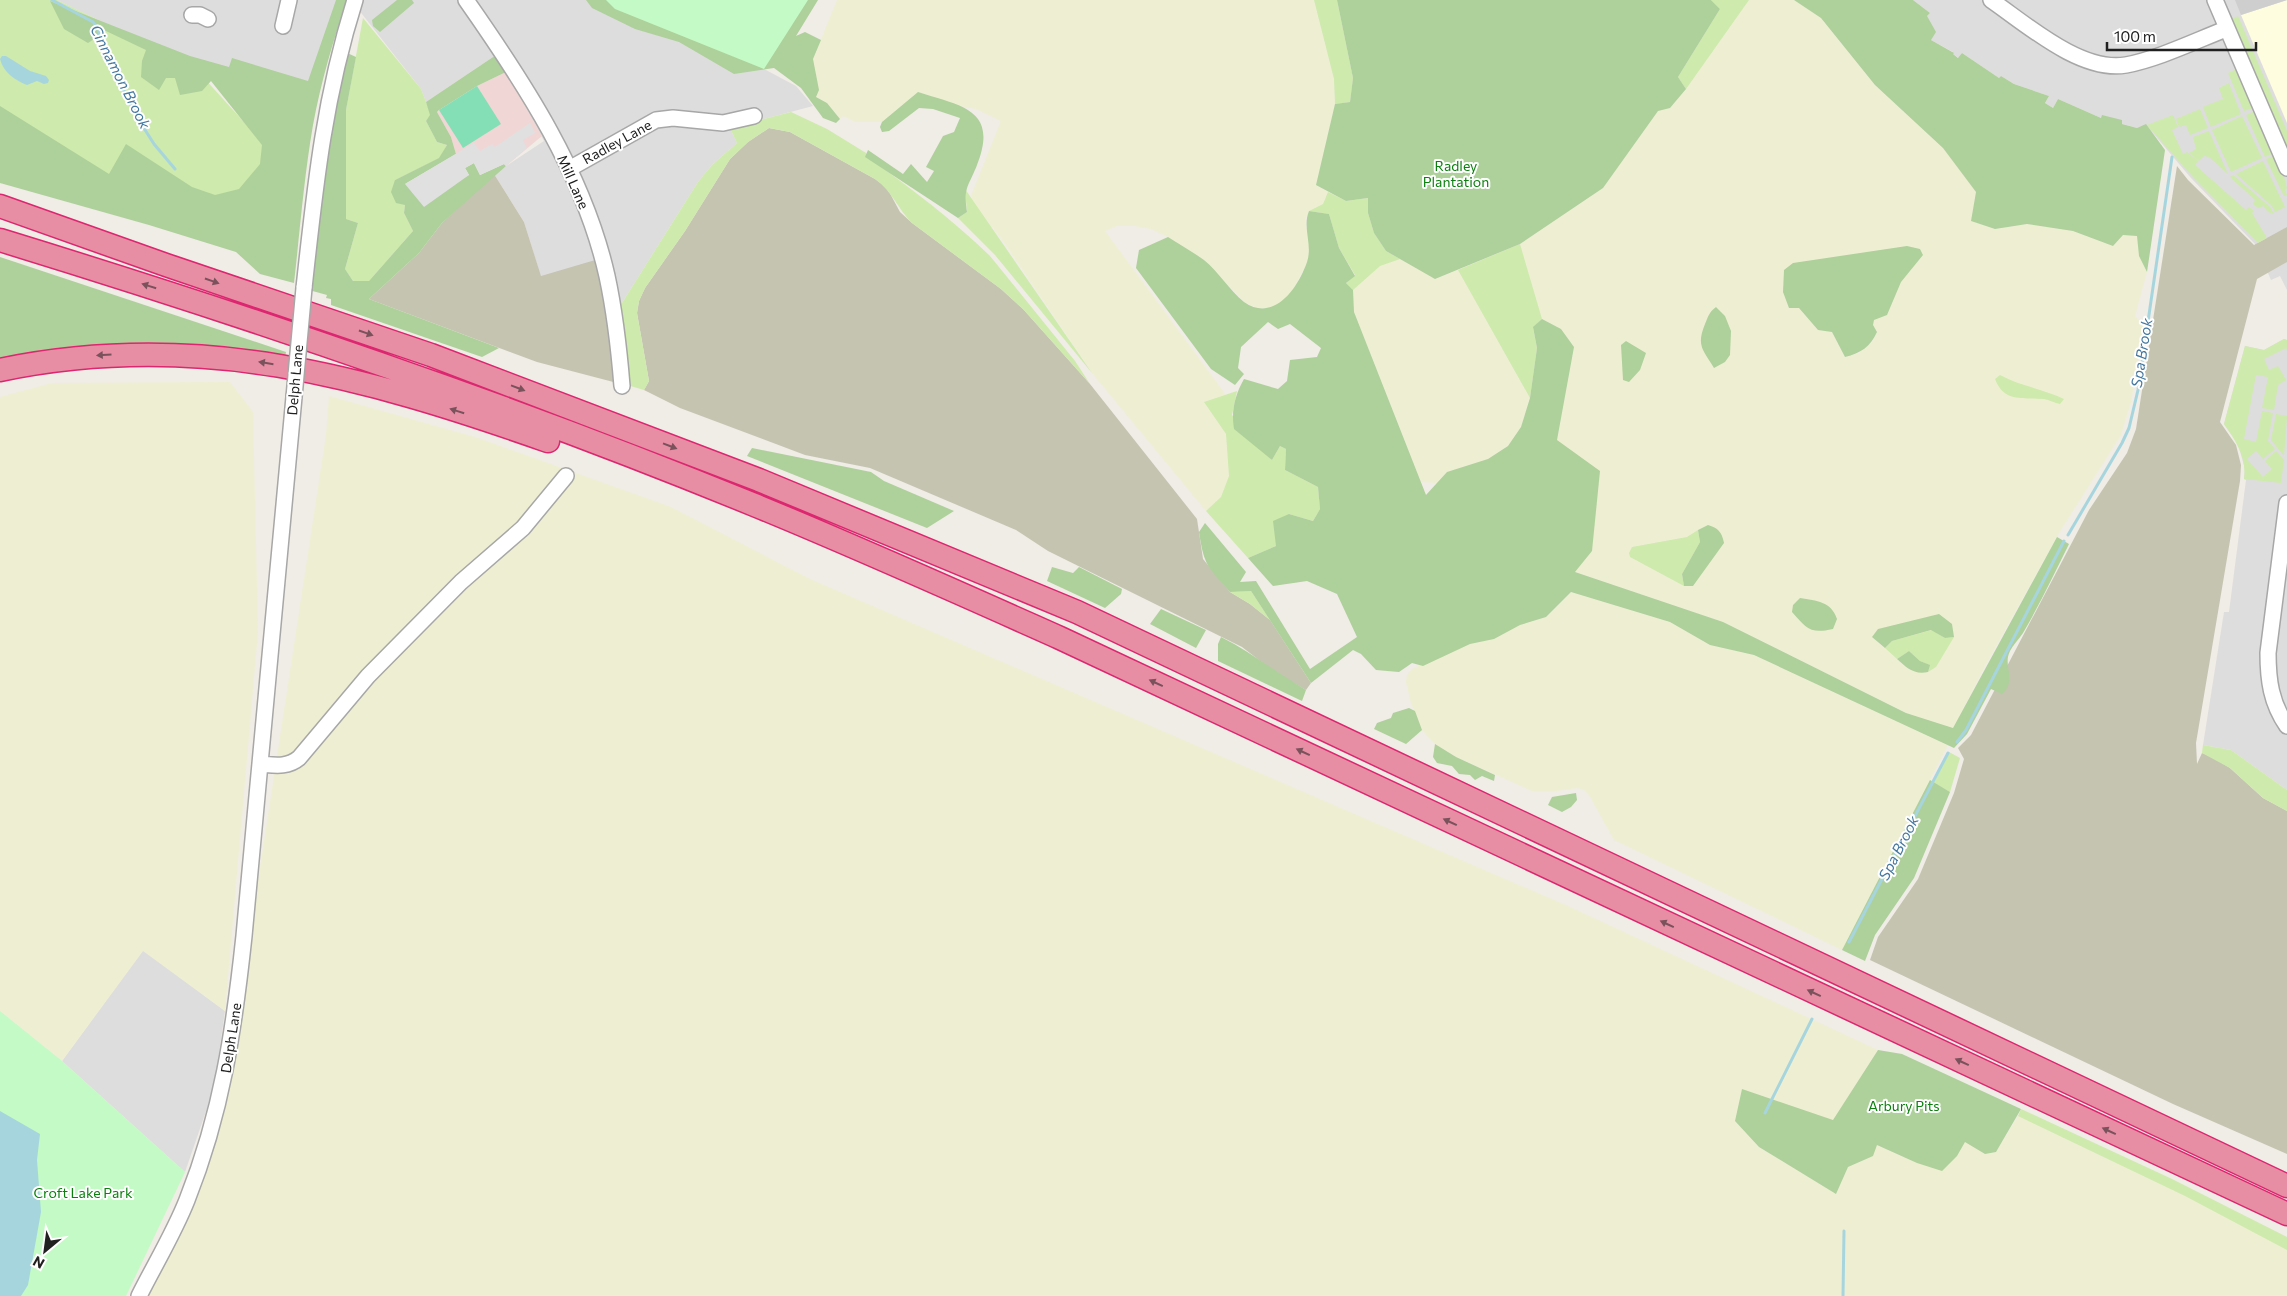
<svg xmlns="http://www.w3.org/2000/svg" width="2287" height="1296" viewBox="0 0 2287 1296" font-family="Commissioner,sans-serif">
<rect width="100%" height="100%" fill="#f0ece6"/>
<path fill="#dedddd" d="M 57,0 L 348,0 L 308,92 L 193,66 Z
M 351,0 L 606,0 L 764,69 L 796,86 L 813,106 L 730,128 L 737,143 L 712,165 L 698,182 L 622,303 L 613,304 L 541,277 L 524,222 L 494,174 L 544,141 L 496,55 L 426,102 L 421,89 Z
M 1913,0 L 2287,0 L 2287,290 L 2280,276 L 2271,280 L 2256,245 L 2191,178 L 2146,125 L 2137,128 L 2101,118 L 2058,99 L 2053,108 L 2045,103 L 2049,96 L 2014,84 L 2001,76 L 1999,78 L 1962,53 L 1959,58 L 1953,54 L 1953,52 L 1931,40 L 1927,16 L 1930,13 Z
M 2284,339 L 2287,340 L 2287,790 L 2231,750 L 2203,745 L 2224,612 L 2229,612 L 2246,480 L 2244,479 L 2245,469 L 2238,444 L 2224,424 L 2245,346 L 2264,350 Z
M 143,950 L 225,1011 L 214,1088 L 185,1172 L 62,1061 Z"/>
<path fill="#f1d6d6" d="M 506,72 L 542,136 L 506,166 L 504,164 L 456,154 L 451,137 L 437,112 L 477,86 Z"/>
<path fill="#fffde0" d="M 2287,0 L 2287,123 L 2241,15 Z"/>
<path fill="#cecece" d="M 2235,0 L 2287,0 L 2241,15 Z"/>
<path fill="#c5c4b1" d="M 769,128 L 790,132 L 875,179 L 887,188 L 900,212 L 912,223 L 1001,289 L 1023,309 L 1090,384 L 1197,519 L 1203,559 L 1230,592 L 1250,604 L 1270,620 L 1311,683 L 1306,690 L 1276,673 L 1242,647 L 1048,551 L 1016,530 L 870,468 L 805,455 L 680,408 L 644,390 L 649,381 L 637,313 L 639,301 L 645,288 L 685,231 L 730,159 L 748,142 Z
M 2177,166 L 2188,180 L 2254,245 L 2287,227 L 2287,262 L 2257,279 L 2220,422 L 2236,445 L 2241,465 L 2240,481 L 2196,743 L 2197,764 L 2202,753 L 2212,757 L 2230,768 L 2263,798 L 2287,811 L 2287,1154 L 2173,1104 L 1870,960 L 1878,937 L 1918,879 L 1954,793 L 1964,759 L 1958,748 L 1971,735 L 2089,510 L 2127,453 L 2136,429 Z
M 494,174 L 524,222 L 541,276 L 602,258 L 621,384 L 537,362 L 369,299 L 419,253 L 442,223 Z"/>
<path fill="#eeefd2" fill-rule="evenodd" d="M 837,0 L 1314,0 L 1334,79 L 1335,104 L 1316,185 L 1328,192 L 1323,204 L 1309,211 L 1305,220 L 1311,250 L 1306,265 L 1290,295 L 1280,304 L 1267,309 L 1254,307 L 1244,302 L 1204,260 L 1168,237 L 1151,229 L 1134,226 L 1117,226 L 1105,231 L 1226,395 L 1204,402 L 1226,434 L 1229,476 L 1221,497 L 1206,511 L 1092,373 L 1005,244 L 972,201 L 971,196 L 1001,121 L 976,109 L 960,106 L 918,92 L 882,122 L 855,122 L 843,116 L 840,119 L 827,103 L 816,97 L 813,59 Z
M 1749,0 L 1794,0 L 1821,18 L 1875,85 L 1943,148 L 1976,192 L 1971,221 L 1995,229 L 2027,224 L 2073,231 L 2113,246 L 2123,235 L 2138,236 L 2139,256 L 2147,272 L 2135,316 L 2144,326 L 2131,402 L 2121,435 L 2059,533 L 1984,668 L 1953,729 L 1906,713 L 1723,622 L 1575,572 L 1557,440 L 1574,347 L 1561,329 L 1542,319 L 1520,244 L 1603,188 L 1658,111 L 1670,108 L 1686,89 ZM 1923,255 L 1901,282 L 1887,315 L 1874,319 L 1873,325 L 1877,332 L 1872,342 L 1859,353 L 1845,357 L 1832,332 L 1818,330 L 1799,308 ZM 1687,537 L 1706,567 L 1693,586 L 1684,586 L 1630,557 L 1632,547 ZM 1872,637 L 1936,667 L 1928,672 L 1908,669 Z
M 1400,259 L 1435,279 L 1458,270 L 1530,398 L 1521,427 L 1508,446 L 1488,459 L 1447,472 L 1437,483 L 1421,482 L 1354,312 L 1353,290 L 1380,265 Z
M 230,382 L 253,412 L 258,632 L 225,1011 L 143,951 L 62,1061 L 0,1011 L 0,397 L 52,383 Z
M 329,396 L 475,437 L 671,507 L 810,579 L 1568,906 L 1878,1050 L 1833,1121 L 1742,1090 L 1735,1121 L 1759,1147 L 1836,1194 L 1848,1167 L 1872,1156 L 1877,1145 L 1917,1163 L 1957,1156 L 1965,1141 L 1985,1154 L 1996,1152 L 2018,1116 L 2185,1196 L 2287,1249 L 2287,1296 L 140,1296 L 199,1172 L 239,1006 L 326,435 Z
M 1571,592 L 1670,622 L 1710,645 L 1754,655 L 1948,745 L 1842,950 L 1614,840 L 1589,795 L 1584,790 L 1578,788 L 1550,792 L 1532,791 L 1456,757 L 1435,744 L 1422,730 L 1411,703 L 1406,682 L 1407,675 L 1412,669 L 1470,644 L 1494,639 L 1520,625 L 1546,617 Z"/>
<path fill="#ceeaac" d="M 0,0 L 57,0 L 193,66 L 275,156 L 211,226 L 0,134 Z
M 1314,0 L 1337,0 L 1353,78 L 1350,102 L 1335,104 L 1334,79 Z
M 1711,0 L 1749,0 L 1686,89 L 1678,77 L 1720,9 Z
M 2238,16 L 2287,131 L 2287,156 L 2229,20 Z
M 363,18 L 421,89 L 431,115 L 426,121 L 437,142 L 447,145 L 440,158 L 395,180 L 405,205 L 404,213 L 413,231 L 369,281 L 353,281 L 345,269 L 358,223 L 346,219 L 346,110 Z
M 2237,69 L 2253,108 L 2244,111 L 2228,73 Z
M 2229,83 L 2241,114 L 2211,127 L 2203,107 L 2223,99 L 2219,88 Z
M 2200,109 L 2208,128 L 2190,135 L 2186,125 L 2179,127 L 2176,119 Z
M 2255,111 L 2274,153 L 2265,157 L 2246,115 Z
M 791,112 L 827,129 L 866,153 L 870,159 C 912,189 953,220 990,256 L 1075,361 L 1090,384 L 1023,309 L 1001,289 L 912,223 C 898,209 892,191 875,179 L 790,132 L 769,128 L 748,142 L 730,159 L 685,231 L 645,288 L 639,301 L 637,313 L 649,381 L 644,390 L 624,384 L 613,304 L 622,303 L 698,182 L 712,165 L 737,143 L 730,128 Z
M 2173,115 L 2178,127 L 2172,130 L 2183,154 L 2187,152 L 2198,161 L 2195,165 L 2246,210 L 2249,207 L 2254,211 L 2252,213 L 2267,238 L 2258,243 L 2192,176 L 2147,125 Z
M 2242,116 L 2262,158 L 2231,172 L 2212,130 Z
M 2209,131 L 2228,174 L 2209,157 L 2204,156 L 2199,161 L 2189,153 L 2196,149 L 2193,137 Z
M 2275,155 L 2282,169 L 2287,188 L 2285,190 L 2287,195 L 2284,196 L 2266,159 Z
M 2263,161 L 2285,207 L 2275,212 L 2272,206 L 2236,174 Z
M 2233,175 L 2270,207 L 2274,214 L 2268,212 L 2263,206 L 2258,208 L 2253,204 L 2255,200 L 2230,177 Z
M 965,189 L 1092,373 L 995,255 L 958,218 L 967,212 Z
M 1328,192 L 1346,201 L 1369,198 L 1368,213 L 1374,233 L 1386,251 L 1400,259 L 1380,266 L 1353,290 L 1346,283 L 1355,275 L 1339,248 L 1329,214 L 1309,211 L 1323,204 Z
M 1520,244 L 1542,319 L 1533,328 L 1537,348 L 1530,398 L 1458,270 Z
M 2284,339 L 2287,340 L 2287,350 L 2286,348 L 2264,359 L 2269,370 L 2278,366 L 2286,380 L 2278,385 L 2274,410 L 2262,408 L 2268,377 L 2256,375 L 2244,439 L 2256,442 L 2262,411 L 2273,413 L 2268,441 L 2275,449 L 2263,459 L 2256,451 L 2247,459 L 2263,477 L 2272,469 L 2265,461 L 2276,451 L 2284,460 L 2281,483 L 2244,479 C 2247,458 2236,441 2224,424 L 2245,346 L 2264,350 Z
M 2000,375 C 2020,386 2043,389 2064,399 L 2060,404 C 2055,403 2049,400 2044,399 C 2023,397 2004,403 1995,379 Z
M 1237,391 L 1232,415 L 1272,460 L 1280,446 L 1286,449 L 1285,470 L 1318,487 L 1320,509 L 1313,521 L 1289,514 L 1276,546 L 1248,558 L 1206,511 L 1221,497 L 1229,476 L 1226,434 L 1204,402 Z
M 2276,414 L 2287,416 L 2284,456 L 2271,440 Z
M 1698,530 L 1700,542 L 1682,574 L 1684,586 L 1630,557 L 1629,553 L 1632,547 L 1687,537 Z
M 1251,591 L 1270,620 L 1250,604 L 1230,592 Z
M 1932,630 L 1945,638 L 1954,637 L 1936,667 L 1928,672 L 1929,665 L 1920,661 L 1909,651 L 1897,659 L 1885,648 L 1892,641 Z
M 2203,745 L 2231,750 L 2287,790 L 2287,811 L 2263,798 L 2230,768 L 2202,753 Z
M 1949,752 L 1960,758 L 1950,792 L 1934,783 Z
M 2021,1109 L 2172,1179 L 2287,1237 L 2287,1250 L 2185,1196 L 2018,1116 Z"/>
<path fill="#aed09b" d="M 336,0 L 347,0 C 333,41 321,82 313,125 C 304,177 300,230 294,283 L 260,274 L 236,252 L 149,225 L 0,183 L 0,106 L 109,174 L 126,144 L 192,187 L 215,195 L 239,189 L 260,164 L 262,145 L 211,81 L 202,91 L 180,95 L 175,78 L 166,78 L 159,90 L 141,77 L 142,61 L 146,50 L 106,31 L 88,43 L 64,29 L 50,1 L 190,56 L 229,67 L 232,58 L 308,81 Z
M 397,0 L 412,0 L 414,3 L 380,32 L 373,26 L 372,20 Z
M 586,0 L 818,0 L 796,36 L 805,32 L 821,40 L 813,59 L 819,90 L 816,97 L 827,103 L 840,119 L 836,123 L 823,118 L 801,88 L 774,68 L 734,74 L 679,42 L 635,29 L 592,8 Z
M 1337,0 L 1711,0 L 1720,9 L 1678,77 L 1686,89 L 1670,108 L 1658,111 L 1603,188 L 1520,244 L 1435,279 L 1386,251 L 1374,233 L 1368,213 L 1368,198 L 1346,201 L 1316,185 L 1335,104 L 1350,102 L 1353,78 Z
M 1794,0 L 1913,0 L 1930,13 L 1927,16 L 1936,32 L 1931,40 L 1954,53 L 1953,54 L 1958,58 L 1962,53 L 1999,78 L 2001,76 L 2014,84 L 2049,96 L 2045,103 L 2053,108 L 2058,99 L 2101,118 L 2102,115 L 2122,120 L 2122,124 L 2137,128 L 2146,124 L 2165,150 L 2147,272 L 2139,256 L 2137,236 L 2123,235 L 2113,246 L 2073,231 L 2027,224 L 1995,229 L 1971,221 L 1976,192 L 1943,148 L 1875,85 L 1821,18 Z
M 345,52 L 356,57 L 346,110 L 346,219 L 358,223 L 345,269 L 353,281 L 369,281 L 413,231 L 404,213 L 405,205 L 396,203 L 391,192 L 395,180 L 439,158 L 447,145 L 437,142 L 426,121 L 430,115 L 426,102 L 496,55 L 506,72 L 477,86 L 439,110 L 437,112 L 451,137 L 456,154 L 405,184 L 464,177 L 469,175 L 465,168 L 474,163 L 480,175 L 504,164 L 506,166 L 442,223 L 419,253 L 369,299 L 499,348 L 482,357 L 331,305 L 331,299 L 326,298 L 327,295 L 309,290 L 323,143 Z
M 918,92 C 961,106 999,109 977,165 C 969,186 963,187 967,212 L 958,218 L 865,157 L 868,150 L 903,174 L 911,164 L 927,182 L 934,171 L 926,167 L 943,136 L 954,132 L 960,118 L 933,109 L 919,108 L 889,131 L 882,132 L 880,127 L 882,122 Z
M 1309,211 L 1329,214 L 1339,248 L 1355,276 L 1346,283 L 1353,290 L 1354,312 L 1426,495 L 1447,472 L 1488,459 L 1508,446 L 1521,427 L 1530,398 L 1537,348 L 1533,327 L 1542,319 L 1561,329 L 1574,347 L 1557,440 L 1600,471 L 1592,551 L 1575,572 L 1723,622 L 1906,713 L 1953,728 L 2057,537 L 2069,544 C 2054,574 2040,604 2023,633 C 2019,639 2013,645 2010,651 C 2002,667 2018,679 2002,694 L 1991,689 L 1967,734 L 1954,748 L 1754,655 L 1710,645 L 1670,622 L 1571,592 L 1546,617 L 1520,625 L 1494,639 L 1470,644 L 1423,666 L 1412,663 L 1399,672 L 1376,670 L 1361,654 L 1353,650 L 1311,683 L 1251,591 L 1230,592 C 1208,567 1204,566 1199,532 L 1205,523 L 1246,572 L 1240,582 L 1256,581 L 1310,669 L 1357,637 L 1337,594 L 1307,581 L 1273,586 L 1248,558 L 1276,546 L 1273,521 L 1289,514 L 1313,521 L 1320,509 L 1318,487 L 1285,470 L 1286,449 L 1280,446 L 1272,460 L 1234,429 C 1231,411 1235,395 1244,379 L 1278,389 L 1287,381 L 1290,360 L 1317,357 L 1321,348 L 1290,324 L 1278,329 L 1268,322 L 1241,347 L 1238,368 L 1244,374 L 1235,385 L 1211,369 L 1136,268 L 1139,250 L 1168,237 C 1180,245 1193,252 1204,260 C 1219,272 1229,290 1244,302 C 1274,323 1298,288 1307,262 C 1313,244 1302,228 1309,211 Z
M 1907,246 L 1920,249 L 1923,255 L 1901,282 L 1887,315 L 1874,320 L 1873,325 L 1877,332 C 1870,347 1861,353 1845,357 L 1832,332 L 1818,330 L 1799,308 L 1789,308 L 1783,292 L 1784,270 L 1793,263 Z
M 0,257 L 286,352 L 284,363 L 0,365 Z
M 1716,307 L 1725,316 L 1731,331 L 1730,355 L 1725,362 L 1714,368 C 1703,350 1696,346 1705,324 C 1708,317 1709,312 1716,307 Z
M 1626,341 L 1646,353 L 1640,370 L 1629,382 L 1623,380 L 1621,345 Z
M 752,448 L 871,472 L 884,481 L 954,511 L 927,528 L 747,456 Z
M 1708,525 C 1718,528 1722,532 1724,543 L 1693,586 L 1684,586 L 1682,574 L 1700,542 L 1698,530 Z
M 1052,567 L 1073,573 L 1079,567 L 1122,589 L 1121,594 L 1105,608 L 1047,581 Z
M 1800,598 C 1817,601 1831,601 1837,619 L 1833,629 C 1810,634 1807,629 1792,612 L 1793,605 Z
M 1161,609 L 1206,630 L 1196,648 L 1150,624 Z
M 1939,614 L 1952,624 L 1954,637 L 1945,638 L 1931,630 L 1892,641 L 1885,648 L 1872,637 L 1878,629 Z
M 1221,637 C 1251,652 1277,673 1306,690 L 1302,701 L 1218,661 L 1218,644 Z
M 1909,651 L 1920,661 L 1930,665 L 1928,672 C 1914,675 1907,668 1897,659 Z
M 1409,708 L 1415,711 L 1422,730 L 1406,744 L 1374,729 L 1377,723 L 1391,718 L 1393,713 Z
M 1435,744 L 1456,757 L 1495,775 L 1494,781 L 1482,776 L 1475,780 L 1470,775 L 1459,774 L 1452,766 L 1437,763 L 1433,757 Z
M 1930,780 L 1950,792 L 1914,878 L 1875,935 L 1865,961 L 1842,950 Z
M 1576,793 L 1577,800 L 1571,807 L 1562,812 L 1548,805 L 1552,797 Z
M 1878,1050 L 1902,1054 L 2021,1109 L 1996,1152 L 1985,1154 L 1965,1142 L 1957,1156 L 1942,1171 L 1917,1163 L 1877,1145 L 1873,1156 L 1848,1167 L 1836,1194 L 1759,1147 L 1735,1121 L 1742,1089 L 1833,1120 Z"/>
<path fill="#c4fac5" d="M 606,0 L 808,0 L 764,69 L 615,9 Z
M 0,1011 L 62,1061 L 185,1172 L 126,1296 L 0,1296 Z"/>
<path fill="#84dfb6" d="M 477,86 L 501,124 L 463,148 L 439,110 Z"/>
<path fill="#e0e0e0" d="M 530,123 L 535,133 L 523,140 L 527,148 L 506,166 L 504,164 L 480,175 L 474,163 L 465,168 L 469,175 L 424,207 L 405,184 L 474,143 L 480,151 L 492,144 L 495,147 Z"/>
<path fill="#a7d5de" d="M 2,56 L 6,56 L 30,71 L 46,76 L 49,80 L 48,83 L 44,84 L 37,81 L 27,85 C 16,81 3,72 0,59 Z
M 0,1111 L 40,1134 L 37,1160 L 41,1212 L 28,1285 L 21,1296 L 0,1296 Z"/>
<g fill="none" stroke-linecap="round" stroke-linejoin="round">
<path stroke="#a7d5de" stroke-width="3" d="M 52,0 L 93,22 L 98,29 L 107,58 L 140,122 L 154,144 L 175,169
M 2068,535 L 2122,443 L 2129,428 L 2138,390 L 2172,157
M 1957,742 L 1966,730 L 2064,541
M 1849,942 L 1948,753
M 1765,1113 L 1812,1019
M 1843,1296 L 1844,1231"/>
<g stroke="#a7a7a7" stroke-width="18">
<path id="minor" d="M 466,0 C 525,84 584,174 607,276 C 615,313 619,349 622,386
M 1991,0 C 2026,24 2081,73 2126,65 C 2158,59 2195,41 2226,29
M 2215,0 L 2287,168
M 192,15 L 200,15 L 208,19
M 283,26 L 289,0
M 569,169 L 656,120 L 673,118 L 723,123 L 754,116
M 304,288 C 315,187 324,98 355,0
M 2287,503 L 2268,653 C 2268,680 2271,703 2287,726
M 260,764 C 274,765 287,768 299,758 L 368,676 L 461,582 L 523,528 L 566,476
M 139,1296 C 155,1264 174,1233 187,1200 C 222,1112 234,1030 244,936 L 294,397"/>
</g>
<g stroke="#dc266f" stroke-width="25">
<path id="highway" d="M 0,206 L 166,265 L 431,355 L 759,480 L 1077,612 L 2287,1186
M 0,240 C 254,318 506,403 752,504 C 855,546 957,592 1060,638 L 2287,1214
M 0,370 C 197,329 363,376 548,441"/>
</g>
<use href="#minor" stroke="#fff" stroke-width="15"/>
<use href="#highway" stroke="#e78ea4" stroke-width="22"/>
<g stroke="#a7a7a7" stroke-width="18" stroke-linecap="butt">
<path id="minor-bridge" d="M 294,397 L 304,288"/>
</g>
<use href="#minor-bridge" stroke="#fff" stroke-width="15"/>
</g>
<defs><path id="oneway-solid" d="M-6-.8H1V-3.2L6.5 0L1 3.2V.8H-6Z" transform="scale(1.25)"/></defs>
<g fill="#7a525b">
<use href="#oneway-solid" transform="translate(212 281) rotate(19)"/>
<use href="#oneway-solid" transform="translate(149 286) rotate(-163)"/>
<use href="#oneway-solid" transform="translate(366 333) rotate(19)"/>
<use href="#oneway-solid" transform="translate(104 355) rotate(177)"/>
<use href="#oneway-solid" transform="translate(266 363) rotate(-171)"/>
<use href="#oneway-solid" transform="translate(518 388) rotate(21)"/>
<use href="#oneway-solid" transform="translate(457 411) rotate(-163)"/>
<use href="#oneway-solid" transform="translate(670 446) rotate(21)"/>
<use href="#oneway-solid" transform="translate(1156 683) rotate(-155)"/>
<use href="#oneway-solid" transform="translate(1303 752) rotate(-155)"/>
<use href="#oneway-solid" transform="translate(1450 822) rotate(-155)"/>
<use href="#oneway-solid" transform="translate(1667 924) rotate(-155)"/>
<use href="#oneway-solid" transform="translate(1814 993) rotate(-155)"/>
<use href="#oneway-solid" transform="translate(1962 1062) rotate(-155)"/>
<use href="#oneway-solid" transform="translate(2109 1131) rotate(-155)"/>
</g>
<g text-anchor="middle" stroke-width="4" stroke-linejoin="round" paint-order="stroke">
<g font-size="14" fill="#202020" stroke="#fff">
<text transform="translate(617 142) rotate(-29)" y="5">Radley Lane</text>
<text transform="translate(573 182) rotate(66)" y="5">Mill Lane</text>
<text transform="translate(295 380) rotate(-85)" y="5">Delph Lane</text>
<text transform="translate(231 1038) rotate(-81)" y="5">Delph Lane</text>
</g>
<g font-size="14" fill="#0b800e" stroke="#fff">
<text x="1456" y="171">Radley<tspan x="1456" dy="16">Plantation</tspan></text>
<text x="1904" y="1111">Arbury Pits</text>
<text x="83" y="1198">Croft Lake Park</text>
</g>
<g font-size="15" font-style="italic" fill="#4578a0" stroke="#fff">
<text transform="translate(120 77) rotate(63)" y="5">Cinnamon Brook</text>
<text transform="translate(2142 353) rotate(-81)" y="5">Spa Brook</text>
<text transform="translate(1899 848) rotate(-63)" y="5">Spa Brook</text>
</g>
</g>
<g transform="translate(45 1251) rotate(209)" stroke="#ffffff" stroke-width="4" paint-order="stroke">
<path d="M0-4L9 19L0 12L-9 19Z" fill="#202020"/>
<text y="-8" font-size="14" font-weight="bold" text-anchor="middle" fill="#202020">N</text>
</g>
<path d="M2107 42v8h149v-8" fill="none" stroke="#202020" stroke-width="2.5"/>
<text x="2114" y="42" font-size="15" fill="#202020" stroke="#ffffff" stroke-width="4" paint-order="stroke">100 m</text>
</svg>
